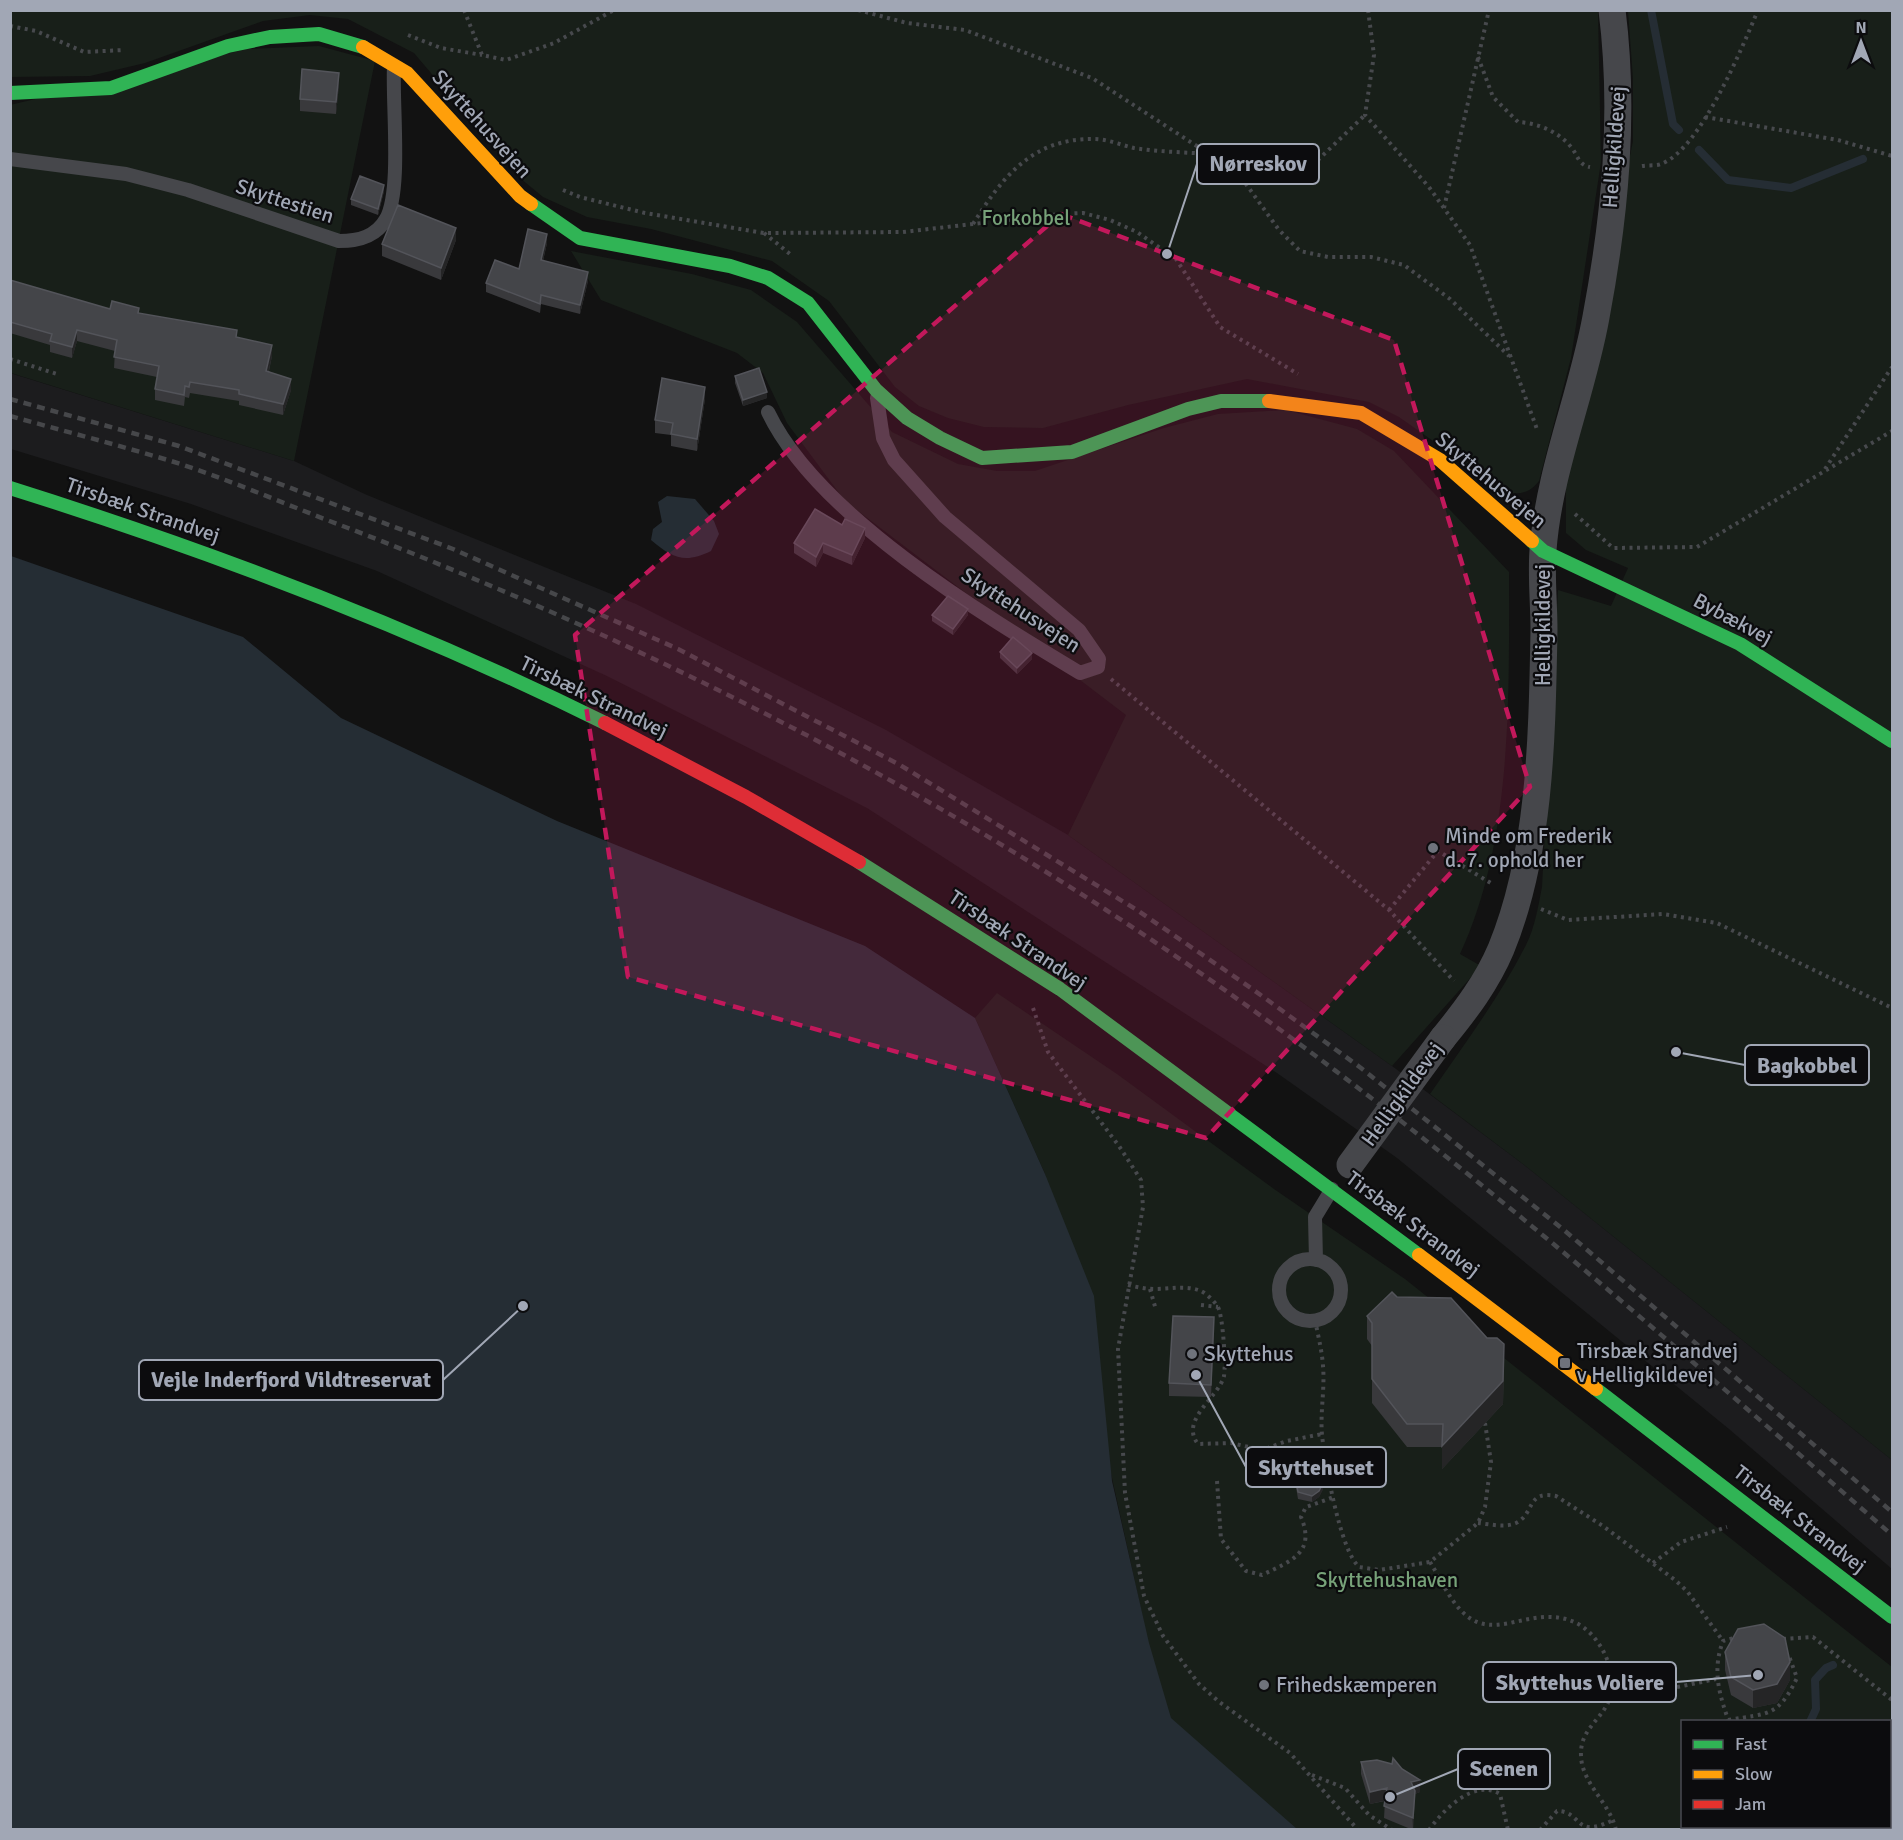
<svg xmlns="http://www.w3.org/2000/svg" width="1903" height="1840" viewBox="0 0 1903 1840" font-family="Signika,sans-serif">
<rect width="100%" height="100%" fill="#121212"/>
<path fill="#1c1c1e" d="M 10,373 L 294,461 L 367,495 L 636,604 L 886,730 L 1068,835 L 1392,1066 L 1523,1164 L 1892,1460 L 1892,1569 L 1729,1429 L 1397,1158 L 1277,1073 L 867,808 L 609,677 L 377,571 L 191,504 L 11,449 Z"/>
<path fill="#181f19" fill-rule="evenodd" d="M 10,11 L 1598,11 L 1601,162 L 1571,358 L 1539,481 C 1529,493 1522,494 1507,493 L 1399,417 L 1369,402 L 1247,379 L 1128,405 L 1043,428 L 984,427 L 948,418 L 919,406 L 895,387 L 829,301 L 772,261 L 651,229 L 587,217 L 543,197 L 520,178 L 414,53 L 348,19 L 310,15 L 263,21 L 145,63 L 90,76 L 11,77 Z
M 1628,11 L 1892,11 L 1892,1460 L 1523,1164 L 1430,1094 C 1463,1046 1499,998 1526,945 C 1535,927 1538,907 1542,887 L 1558,590 L 1611,606 L 1628,568 L 1586,550 L 1566,533 L 1566,471 L 1633,141 L 1633,79 Z
M 319,46 L 375,61 L 294,461 L 11,373 L 10,105 L 247,49 Z
M 571,251 L 692,274 L 751,290 L 797,322 L 892,432 L 958,464 L 997,471 L 1035,471 L 1164,428 L 1218,414 L 1286,410 L 1357,429 L 1394,451 L 1509,572 C 1509,695 1513,841 1460,954 L 1481,966 L 1392,1066 L 1068,835 L 1126,715 L 845,501 L 787,423 L 763,373 L 737,353 L 601,300 Z
M 10,569 L 1144,1623 L 1045,1174 L 975,1018 L 997,993 L 1117,1074 L 1274,1189 L 1405,1279 L 1892,1667 L 1892,1829 L 11,1829 ZM 1682,1722 L 1890,1722 L 1890,1826 L 1682,1826 Z"/>
<path fill="#252d34" d="M 667,496 L 695,499 L 714,521 L 719,534 L 711,551 C 685,564 672,558 651,540 L 653,529 L 662,522 L 658,502 Z
M 11,556 L 243,637 L 341,718 L 557,821 L 865,946 L 975,1018 L 1045,1174 L 1094,1296 L 1112,1481 L 1149,1643 L 1171,1718 L 1297,1829 L 11,1829 Z"/>
<g fill="none" stroke-linecap="round" stroke-linejoin="round">
<path stroke="#252d34" stroke-width="8" d="M 1651,10 L 1673,124 L 1679,130
M 1699,150 L 1728,180 L 1791,188 L 1863,159
M 1810,1722 L 1816,1709 L 1815,1680 L 1826,1668 L 1833,1665
M 1836,1826 L 1836,1829
M 1880,1826 L 1880,1830"/>
<path stroke="#47494d" stroke-width="4" stroke-dasharray="3 4.5" stroke-linecap="butt" d="M 464,10 L 482,55 L 506,60 L 554,43 L 614,10
M 858,10 L 907,23 L 965,30 L 1092,78 L 1209,154 L 1265,168 L 1319,159 L 1365,115
M 1368,10 L 1374,55 L 1365,115 L 1429,187 L 1470,245 L 1538,432
M 10,26 L 36,31 L 84,52 L 125,50
M 408,35 L 441,48 L 482,55
M 1478,57 L 1493,97 L 1518,122 C 1537,123 1558,131 1571,147 C 1578,155 1578,165 1590,167
M 1705,117 L 1838,140 L 1892,156
M 1228,159 L 1279,230 L 1300,251 L 1328,257 L 1371,257 L 1404,265 L 1450,299 L 1509,356
M 1642,166 C 1648,165 1656,166 1661,164 C 1700,150 1742,48 1758,10
M 563,190 L 580,197 L 645,213 L 764,233 L 903,232 L 1060,214 L 1083,213 L 1110,220 L 1137,232 L 1176,259 L 1220,327 L 1298,374
M 1444,208 L 1489,10
M 973,224 C 1003,176 1033,138 1094,139 C 1107,139 1121,145 1134,148 C 1158,152 1184,152 1208,154
M 764,233 L 790,254
M 10,359 L 57,374
M 1825,469 L 1892,367
M 1575,514 L 1613,548 L 1697,547 L 1892,431
M 1111,679 L 1389,910 L 1454,981
M 1541,909 L 1568,920 L 1663,914 L 1717,923 L 1892,1008
M 1389,910 L 1438,851 L 1494,885
M 1033,1008 L 1048,1052 L 1119,1146 L 1141,1180 L 1143,1207 L 1118,1349 L 1125,1493 L 1144,1596 L 1163,1636 L 1199,1684 L 1218,1701 L 1290,1753 L 1358,1830
M 1128,1285 C 1137,1287 1146,1289 1155,1289 C 1171,1289 1186,1285 1201,1291 C 1206,1293 1215,1302 1218,1307 C 1223,1317 1226,1364 1224,1376 C 1219,1397 1179,1420 1198,1444 L 1231,1443 L 1262,1450 L 1287,1441 L 1322,1434
M 1150,1289 L 1156,1310
M 1201,1305 L 1218,1307
M 1315,1320 C 1318,1335 1322,1351 1323,1366 C 1325,1389 1320,1412 1322,1435 C 1325,1463 1340,1550 1359,1567 L 1379,1570 L 1430,1562 L 1478,1523 L 1485,1507 L 1491,1462 L 1485,1423
M 1217,1481 L 1221,1539 L 1246,1571 L 1262,1575 C 1291,1561 1316,1553 1301,1517 L 1306,1507 L 1334,1497
M 1478,1523 C 1489,1524 1505,1528 1516,1523 C 1535,1514 1526,1490 1556,1496 L 1603,1526 L 1675,1580 L 1687,1591 L 1723,1641
M 1430,1562 C 1442,1581 1453,1609 1473,1620 C 1503,1637 1540,1602 1580,1625 C 1594,1634 1604,1649 1609,1665 C 1624,1716 1579,1718 1581,1756 C 1582,1784 1610,1803 1616,1830
M 1653,1563 L 1681,1542 L 1727,1527
M 1783,1639 L 1813,1637 L 1892,1700
M 1611,1701 L 1716,1679
M 1728,1720 C 1769,1713 1778,1717 1797,1678 L 1789,1656
M 1729,1722 C 1719,1694 1712,1670 1723,1641 L 1737,1637
M 1312,1775 L 1345,1788 L 1369,1815 L 1392,1830
M 1769,1826 L 1769,1830
M 1429,1830 C 1442,1811 1474,1778 1500,1794 L 1508,1830
M 1540,1830 L 1557,1811 C 1583,1811 1573,1840 1613,1820"/>
<path stroke="#46474b" stroke-width="14" d="M 10,159 L 126,174 L 188,190 L 339,241 C 358,241 376,237 386,219 C 402,191 392,103 394,66
M 768,412 C 817,515 983,615 1080,673 L 1098,667 L 1099,659 L 1079,630 L 945,517 L 894,460 L 883,438 L 877,398
M1279 1290a31 31 0 1 1 62 0a31 31 0 1 1-62 0Z
M 1316,1260 L 1315,1217 L 1332,1189"/>
<path stroke="#46474b" stroke-width="27" d="M 1443,1038 C 1466,1010 1487,982 1501,949 C 1541,852 1542,734 1544,630 C 1544,604 1541,576 1543,550 C 1549,470 1582,395 1596,317 C 1615,216 1625,113 1612,10"/>
<path stroke="#30b455" stroke-width="14" d="M 10,93 L 111,88 L 228,46 L 270,37 L 319,34 L 363,47
M 531,204 L 580,238 L 730,266 L 768,278 L 808,303 L 876,390 L 907,418 L 940,438 L 982,458 L 1072,452 L 1188,409 L 1221,401 L 1269,401
M 10,488 C 214,552 413,628 605,723
M 1532,541 L 1543,551 L 1740,644 L 1892,741
M 859,862 L 1060,989 L 1419,1255
M 1596,1389 L 1892,1617"/>
<path stroke="#ff9f0a" stroke-width="14" d="M 363,47 L 407,73 L 520,196 L 531,204
M 1269,401 L 1361,413 L 1440,460 L 1532,541
M 1419,1255 L 1596,1389"/>
<path stroke="#e5322d" stroke-width="14" d="M 605,723 L 746,797 L 859,862"/>
<path stroke="#46474a" stroke-width="4.5" stroke-dasharray="8 6" stroke-linecap="butt" d="M 10,399 L 179,446 L 453,549 L 678,649 L 900,765 L 1137,910 L 1251,988 L 1361,1068 L 1564,1230 L 1892,1512
M 10,416 C 64,431 118,445 171,461 C 231,480 289,506 348,528 C 620,633 885,764 1129,925 C 1402,1104 1647,1322 1892,1535"/>
<path stroke="#46474b" stroke-width="27" d="M 1350,1165 L 1443,1038"/>
</g>
<path fill="#39393c" d="M 339,85 L 336,114 L 300,111 L 300,99 Z
M 384,191 L 378,215 L 351,205 L 351,199 Z
M 456,240 L 441,280 L 382,256 L 382,244 Z
M 547,243 L 543,261 L 588,281 L 580,314 L 541,304 L 540,313 L 486,292 L 486,283 L 519,269 Z
M 10,280 L 110,309 L 139,313 L 237,337 L 272,356 L 269,371 L 291,390 L 283,415 L 239,405 L 239,401 L 190,393 L 189,398 L 185,397 L 184,406 L 155,400 L 155,389 L 157,377 L 114,368 L 115,351 L 77,341 L 72,358 L 50,352 L 50,345 L 10,333 Z
M 735,376 L 767,398 L 743,406 L 735,383 Z
M 705,399 L 697,451 L 671,446 L 671,435 L 655,433 L 655,420 Z
M 865,538 L 852,565 L 823,553 L 816,567 L 794,553 L 794,543 Z
M 932,615 L 968,615 L 953,635 L 932,621 Z
M 1000,652 L 1032,659 L 1017,674 L 1000,658 Z
M 1397,1297 L 1504,1367 L 1503,1404 L 1442,1469 L 1442,1447 L 1407,1447 L 1372,1403 L 1372,1346 L 1367,1339 L 1367,1316 Z
M 1214,1330 L 1211,1397 L 1169,1396 L 1169,1383 Z
M 1296,1481 L 1323,1489 L 1319,1497 L 1312,1502 L 1298,1499 L 1296,1487 Z
M 1725,1652 L 1790,1680 L 1777,1703 L 1753,1708 L 1731,1695 L 1725,1670 Z
M 1361,1762 L 1420,1792 L 1415,1794 L 1413,1830 L 1384,1818 L 1385,1801 L 1370,1804 L 1361,1774 Z"/>
<path fill="#252526" d="M 339,73 L 339,85 L 336,114 L 336,102 Z
M 384,185 L 384,191 L 378,215 L 378,209 Z
M 456,228 L 456,240 L 441,280 L 441,268 Z
M 547,234 L 547,243 L 541,269 L 541,260 Z
M 588,272 L 588,281 L 580,314 L 580,305 Z
M 77,330 L 77,341 L 72,358 L 72,347 Z
M 272,345 L 272,356 L 266,382 L 266,371 Z
M 291,379 L 291,390 L 283,415 L 283,404 Z
M 705,387 L 705,399 L 697,451 L 697,439 Z
M 767,392 L 767,398 L 743,406 L 743,400 Z
M 865,528 L 865,538 L 852,565 L 852,555 Z
M 823,543 L 823,553 L 816,567 L 816,557 Z
M 968,609 L 968,615 L 953,635 L 953,629 Z
M 1032,653 L 1032,659 L 1017,674 L 1017,668 Z
M 1214,1317 L 1214,1330 L 1211,1397 L 1211,1385 Z
M 1504,1344 L 1503,1404 L 1442,1469 L 1442,1446 Z
M 1323,1483 L 1323,1489 L 1319,1497 L 1312,1502 L 1312,1496 Z
M 1790,1662 L 1790,1680 L 1777,1703 L 1753,1708 L 1753,1690 Z
M 1420,1780 L 1420,1792 L 1415,1794 L 1413,1830 L 1411,1782 Z
M 1387,1788 L 1387,1800 L 1370,1804 L 1370,1792 Z"/>
<path fill="#444549" stroke="#53545a" stroke-width="1.5" d="M 302,69 L 339,73 L 336,102 L 300,99 Z
M 360,176 L 384,185 L 378,209 L 351,199 Z
M 398,205 L 456,228 L 441,268 L 382,244 Z
M 528,229 L 547,234 L 541,260 L 588,272 L 580,305 L 541,295 L 540,304 L 486,283 L 495,260 L 519,269 Z
M 10,280 L 110,309 L 112,301 L 139,308 L 138,313 L 237,330 L 236,337 L 272,345 L 266,371 L 291,379 L 283,404 L 239,394 L 239,390 L 190,382 L 189,387 L 185,386 L 184,395 L 155,389 L 159,366 L 114,357 L 117,340 L 77,330 L 72,347 L 50,341 L 52,334 L 10,322 Z
M 759,368 L 767,392 L 743,400 L 735,376 Z
M 662,378 L 705,387 L 697,439 L 671,434 L 673,423 L 655,420 Z
M 815,509 L 842,525 L 845,519 L 865,528 L 852,555 L 823,543 L 816,557 L 794,543 Z
M 948,596 L 968,609 L 953,629 L 932,615 Z
M 1013,637 L 1032,653 L 1017,668 L 1000,652 Z
M 1392,1292 L 1397,1297 L 1451,1298 L 1487,1338 L 1497,1338 L 1504,1344 L 1503,1381 L 1442,1446 L 1443,1424 L 1407,1424 L 1372,1379 L 1372,1323 L 1367,1316 Z
M 1173,1316 L 1214,1317 L 1211,1385 L 1169,1383 Z
M 1310,1469 L 1319,1473 L 1323,1483 L 1319,1491 L 1312,1496 L 1298,1492 L 1296,1481 L 1299,1473 Z
M 1764,1624 L 1785,1638 L 1790,1662 L 1777,1684 L 1753,1690 L 1731,1677 L 1725,1652 L 1738,1629 Z
M 1393,1758 L 1402,1769 L 1420,1780 L 1411,1782 L 1415,1791 L 1413,1818 L 1384,1806 L 1387,1788 L 1370,1792 L 1361,1762 L 1377,1760 L 1392,1764 Z"/>
<path fill="#c2185b" fill-opacity="0.2" stroke="#c2185b" stroke-width="4.5" stroke-dasharray="12 8" stroke-linejoin="round" d="M 1061,214 L 1394,340 L 1530,787 L 1206,1138 L 628,977 L 575,635 Z"/>
<g fill="#6f737c" stroke="#0c0c0e" stroke-width="2">
<circle cx="1433" cy="848" r="6"/>
<circle cx="1192" cy="1354" r="6"/>
<rect x="1559" y="1357" width="12" height="12" rx="3"/>
<circle cx="1264" cy="1685" r="6"/>
</g>
<g text-anchor="middle" stroke-width="4.5" stroke-linejoin="round" paint-order="stroke">
<g font-size="21" fill="#a1a7b5" stroke="#0c0c0e">
<text transform="translate(482 124) rotate(48)" y="7">Skyttehusvejen</text>
<text transform="translate(1614 147) rotate(-86)" y="7">Helligkildevej</text>
<text transform="translate(285 201) rotate(18)" y="7">Skyttestien</text>
<text transform="translate(1491 480) rotate(40)" y="7">Skyttehusvejen</text>
<text transform="translate(143 510) rotate(19)" y="7">Tirsbæk Strandvej</text>
<text transform="translate(1021 610) rotate(33)" y="7">Skyttehusvejen</text>
<text transform="translate(1733 619) rotate(28)" y="7">Bybækvej</text>
<text transform="translate(1543 625) rotate(-90)" y="7">Helligkildevej</text>
<text transform="translate(594 697) rotate(26)" y="7">Tirsbæk Strandvej</text>
<text transform="translate(1018 940) rotate(34)" y="7">Tirsbæk Strandvej</text>
<text transform="translate(1402 1094) rotate(-54)" y="7">Helligkildevej</text>
<text transform="translate(1413 1224) rotate(37)" y="7">Tirsbæk Strandvej</text>
<text transform="translate(1800 1519) rotate(38)" y="7">Tirsbæk Strandvej</text>
</g>
<g font-size="21" fill="#77a279" stroke="#0c0c0e">
<text x="1026" y="225">Forkobbel</text>
<text x="1387" y="1587">Skyttehushaven</text>
</g>
<g font-size="21" fill="#a1a7b5" stroke="#0c0c0e" text-anchor="start">
<text x="1445" y="843">Minde om Frederik<tspan x="1445" dy="24">d. 7. ophold her</tspan></text>
<text x="1577" y="1358">Tirsbæk Strandvej<tspan x="1577" dy="24">v Helligkildevej</tspan></text>
<text x="1204" y="1361">Skyttehus</text>
<text x="1276" y="1692">Frihedskæmperen</text>
</g>
</g>
<path fill="none" stroke="#a1a7b5" stroke-width="2" d="M1167 254L1197 164M1676 1052L1745 1065M523 1306L443 1380M1196 1375L1246 1467M1758 1675L1676 1682M1390 1797L1458 1769"/>
<g fill="#a1a7b5" stroke="#0c0c0e" stroke-width="2">
<circle cx="1167" cy="254" r="6"/>
<circle cx="1676" cy="1052" r="6"/>
<circle cx="523" cy="1306" r="6"/>
<circle cx="1196" cy="1375" r="6"/>
<circle cx="1758" cy="1675" r="6"/>
<circle cx="1390" cy="1797" r="6"/>
</g>
<g fill="#0c0c0e" stroke="#a1a7b5" stroke-width="2">
<rect x="1197" y="144" width="122" height="40" rx="6"/>
<rect x="1745" y="1045" width="124" height="40" rx="6"/>
<rect x="139" y="1360" width="304" height="40" rx="6"/>
<rect x="1246" y="1447" width="140" height="40" rx="6"/>
<rect x="1483" y="1662" width="193" height="40" rx="6"/>
<rect x="1458" y="1749" width="92" height="40" rx="6"/>
</g>
<g font-size="22" text-anchor="middle" font-weight="bold" fill="#a1a7b5">
<text x="1258" y="171">Nørreskov</text>
<text x="1807" y="1073">Bagkobbel</text>
<text x="291" y="1387">Vejle Inderfjord Vildtreservat</text>
<text x="1316" y="1475">Skyttehuset</text>
<text x="1580" y="1690">Skyttehus Voliere</text>
<text x="1504" y="1776">Scenen</text>
</g>
<rect width="1903" height="1840" fill="none" stroke="#a1a7b5" stroke-width="24"/>
<rect x="1681" y="1720" width="210" height="108" fill="#0c0c0e" stroke="#484a51" stroke-width="1.5"/>
<rect x="1693" y="1740" width="30" height="9" fill="#30b455" stroke="#484a51" stroke-width="1.5"/>
<text x="1735" y="1750" font-size="18" fill="#a1a7b5">Fast</text>
<rect x="1693" y="1770" width="30" height="9" fill="#ff9f0a" stroke="#484a51" stroke-width="1.5"/>
<text x="1735" y="1780" font-size="18" fill="#a1a7b5">Slow</text>
<rect x="1693" y="1800" width="30" height="9" fill="#e5322d" stroke="#484a51" stroke-width="1.5"/>
<text x="1735" y="1810" font-size="18" fill="#a1a7b5">Jam</text>
<g transform="translate(1861 42)" stroke="#0c0c0e" stroke-width="4.5" paint-order="stroke">
<path d="M0-4.5L10 22L0 15L-10 22Z" fill="#a1a7b5"/>
<text y="-9" font-size="16" font-weight="bold" text-anchor="middle" fill="#a1a7b5">N</text>
</g>
</svg>
